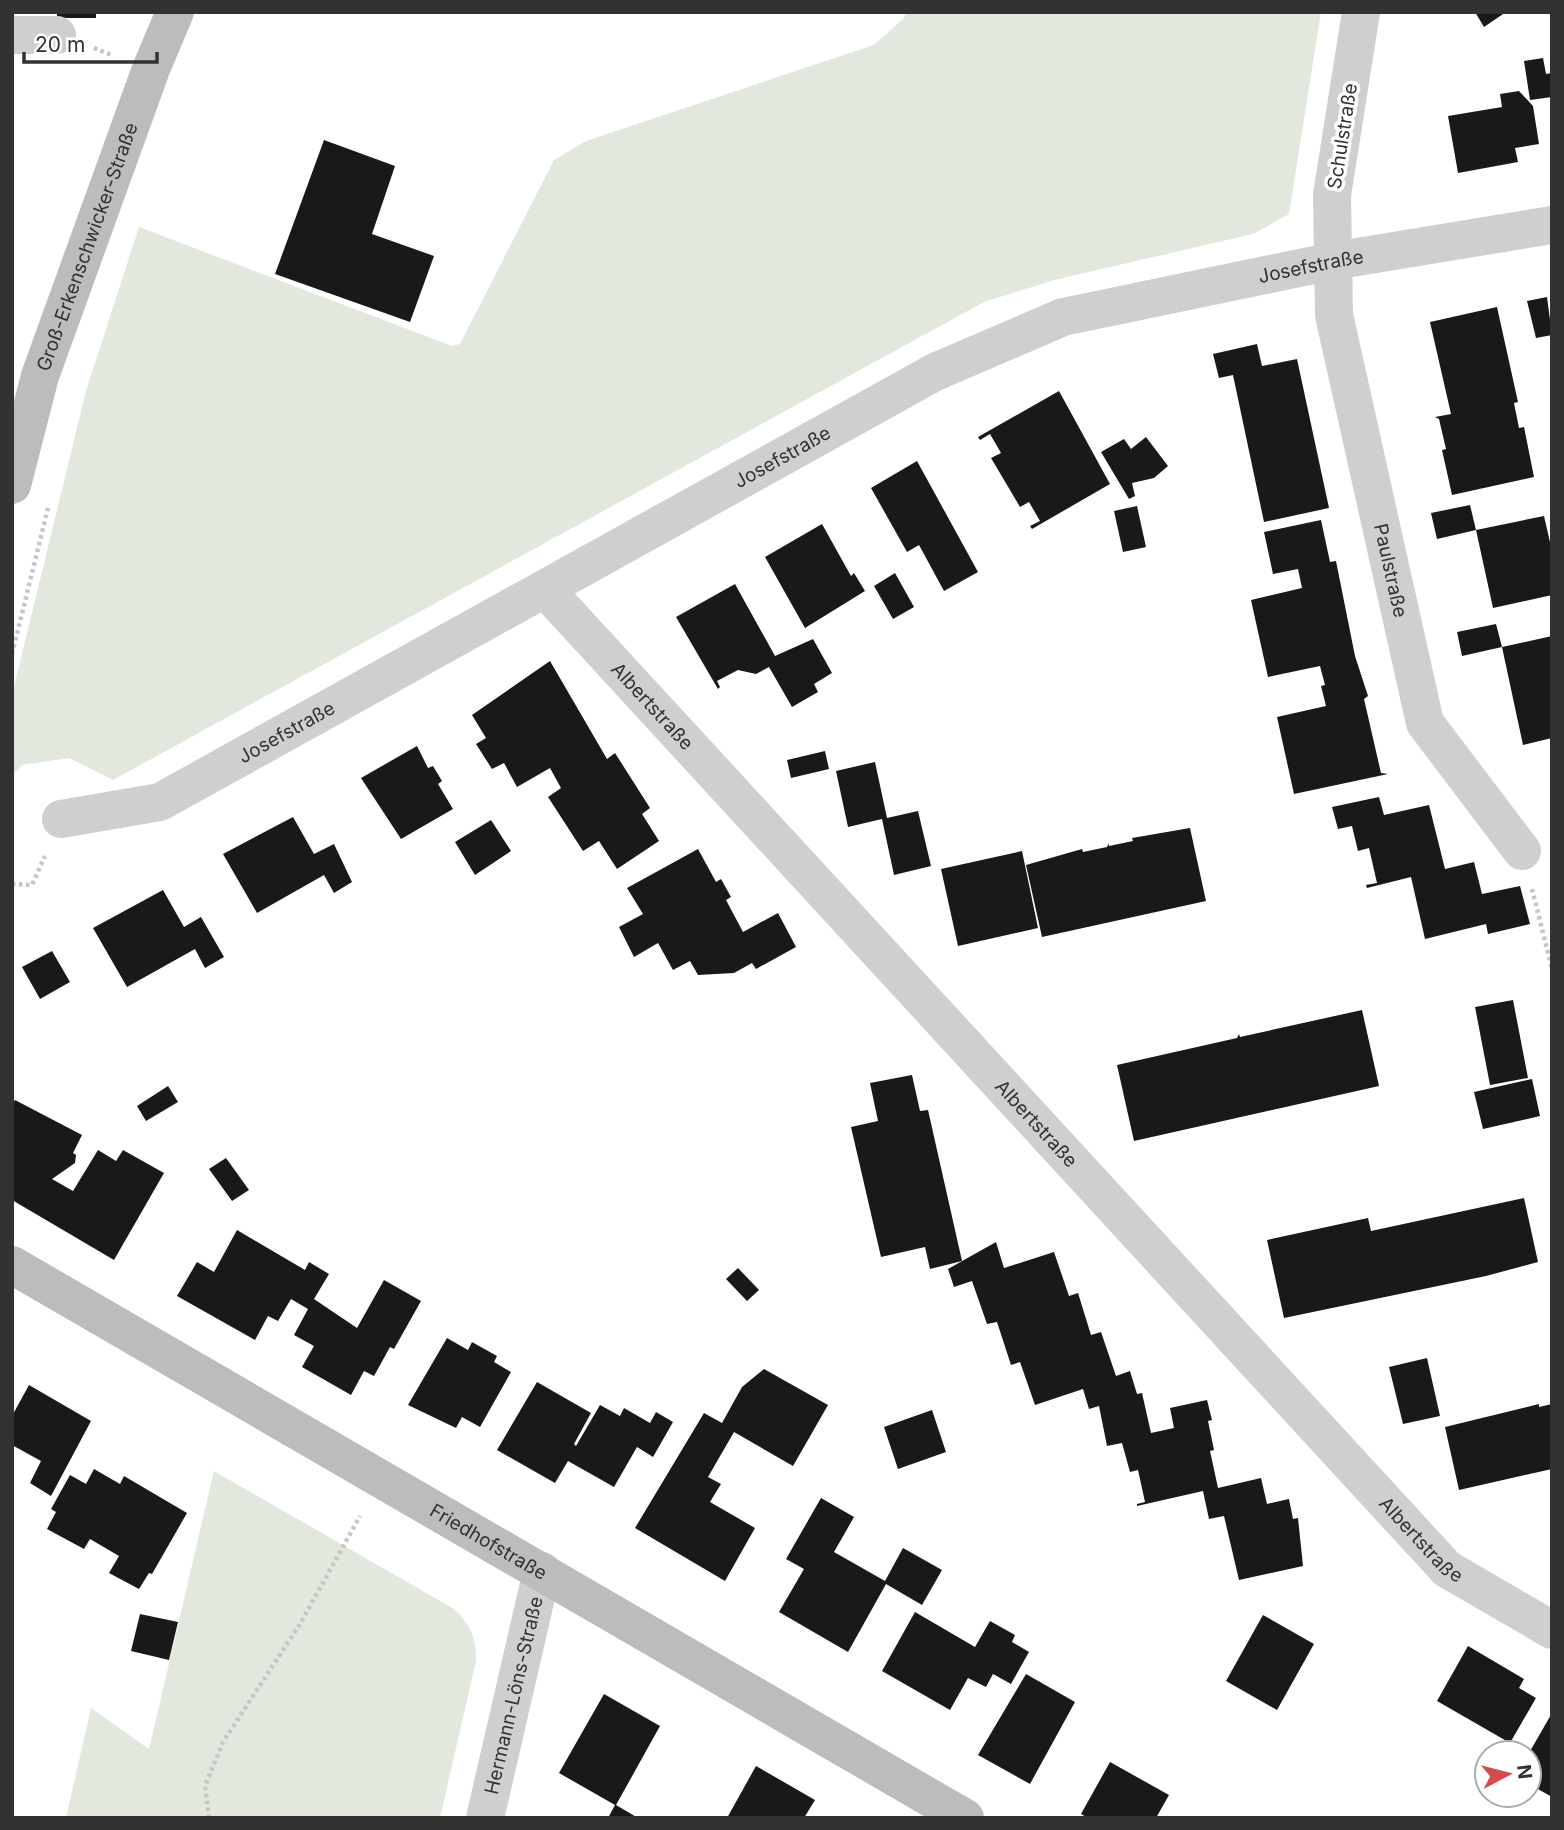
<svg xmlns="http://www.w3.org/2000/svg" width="1564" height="1830" viewBox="0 0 1564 1830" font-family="Inter,sans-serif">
<rect width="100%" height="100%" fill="#fff"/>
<path fill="#e2e8dd" d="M 906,12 L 1321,12 L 1289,214 L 1253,234 L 1054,280 L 984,302 L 113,780 L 69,758 L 22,765 L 12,776 L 12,695 L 86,391 L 139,227 L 452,346 L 460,344 L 554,160 L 586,141 L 874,45 L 904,18 Z
M 214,1471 L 454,1609 C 470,1624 477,1639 476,1661 L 440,1818 L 66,1818 L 91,1708 L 149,1749 Z"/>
<path fill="#191919" d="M 57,12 L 96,12 L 96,18 L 57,18 Z
M 1475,12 L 1506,12 L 1484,27 Z
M 1543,58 L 1546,74 L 1552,73 L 1552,97 L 1530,100 L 1524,61 Z
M 1519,91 L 1533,106 L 1539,144 L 1515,148 L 1518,162 L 1458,173 L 1448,116 L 1502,107 L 1500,94 Z
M 324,140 L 395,166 L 372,234 L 434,256 L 410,322 L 275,274 Z
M 1547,297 L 1552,335 L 1536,338 L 1527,301 Z
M 1497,307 L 1518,402 L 1514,403 L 1519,428 L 1524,427 L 1534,477 L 1452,495 L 1442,450 L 1446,449 L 1439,419 L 1435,417 L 1451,414 L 1430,322 Z
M 1257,344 L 1262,366 L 1297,359 L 1329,508 L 1264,522 L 1233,375 L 1219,378 L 1213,354 Z
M 1059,391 L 1110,484 L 1032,529 L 1030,526 L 1040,521 L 1029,502 L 1020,507 L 991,458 L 1001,453 L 990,434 L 980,440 L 978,437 Z
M 1146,437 L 1168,466 L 1154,478 L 1132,483 L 1135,496 L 1129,499 L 1101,452 L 1124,439 L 1131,449 Z
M 917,461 L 978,572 L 944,591 L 919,545 L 907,552 L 871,488 Z
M 1470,505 L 1476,530 L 1437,539 L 1431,513 Z
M 1137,506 L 1146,547 L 1123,552 L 1114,511 Z
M 1544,516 L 1552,551 L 1552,595 L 1493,608 L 1476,530 Z
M 1321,520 L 1330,562 L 1336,561 L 1355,656 L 1368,696 L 1364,699 L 1381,773 L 1388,774 L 1294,794 L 1277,717 L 1326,706 L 1321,686 L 1325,685 L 1320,666 L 1268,677 L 1251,600 L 1302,588 L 1298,569 L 1273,574 L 1264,532 Z
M 822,524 L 851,576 L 854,573 L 865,591 L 805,628 L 765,557 Z
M 895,573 L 914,607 L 893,619 L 874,586 Z
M 735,584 L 775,656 L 813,639 L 832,673 L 814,684 L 818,692 L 792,707 L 769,667 L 756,674 L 738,670 L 717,681 L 720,687 L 718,689 L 676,617 Z
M 1496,624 L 1502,647 L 1462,656 L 1457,632 Z
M 1552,636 L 1552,738 L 1523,745 L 1502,647 Z
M 550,661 L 607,759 L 615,753 L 650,808 L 642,814 L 659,841 L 617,869 L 599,841 L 583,851 L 548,797 L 561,788 L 550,768 L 517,787 L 504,763 L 492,769 L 476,744 L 486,738 L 472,715 Z
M 417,746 L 428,768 L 433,766 L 442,781 L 438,784 L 453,809 L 401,839 L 361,778 Z
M 825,751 L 829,769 L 791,778 L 787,760 Z
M 875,762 L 887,818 L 918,811 L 931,866 L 894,875 L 882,819 L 848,827 L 836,771 Z
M 1379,797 L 1384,815 L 1429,805 L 1445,869 L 1474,862 L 1482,894 L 1520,886 L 1530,924 L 1488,934 L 1486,924 L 1425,939 L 1411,877 L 1367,888 L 1366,885 L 1377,883 L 1369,848 L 1358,851 L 1352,826 L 1338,829 L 1332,807 Z
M 293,817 L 314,854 L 334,844 L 352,882 L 334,893 L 324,875 L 257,913 L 223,854 Z
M 491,820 L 511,851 L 475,875 L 455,842 Z
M 1190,828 L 1206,901 L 1042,937 L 1026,865 L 1082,849 L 1083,852 L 1107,847 L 1109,843 L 1109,846 L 1133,841 L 1132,838 Z
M 698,849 L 716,882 L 721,879 L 731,897 L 726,900 L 743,932 L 778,913 L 796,947 L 756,969 L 752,963 L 734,973 L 698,975 L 690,961 L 673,970 L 658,943 L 634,957 L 619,927 L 643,914 L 627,888 Z
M 1022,851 L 1038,928 L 958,946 L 941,869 Z
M 163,890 L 184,927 L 201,917 L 224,957 L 205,968 L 195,949 L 127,987 L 93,928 Z
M 52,951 L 70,982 L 40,999 L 22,967 Z
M 1513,1000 L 1528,1078 L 1490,1085 L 1475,1007 Z
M 1362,1010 L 1379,1086 L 1134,1141 L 1117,1065 L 1237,1038 L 1239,1034 L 1240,1037 Z
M 912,1075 L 920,1111 L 928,1110 L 962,1261 L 930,1269 L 925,1247 L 881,1257 L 851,1127 L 878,1121 L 870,1083 Z
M 1532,1079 L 1540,1116 L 1483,1129 L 1474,1092 Z
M 168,1086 L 178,1102 L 146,1121 L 137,1106 Z
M 15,1100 L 82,1135 L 73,1153 L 76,1155 L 75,1163 L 52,1179 L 73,1191 L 98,1150 L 116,1161 L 123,1150 L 164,1173 L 114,1260 L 12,1200 L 12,1104 Z
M 226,1158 L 249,1190 L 232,1201 L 209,1169 Z
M 1524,1198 L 1538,1262 L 1486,1276 L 1284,1318 L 1267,1240 L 1368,1218 L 1371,1231 Z
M 237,1230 L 305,1270 L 309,1262 L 329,1274 L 314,1299 L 357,1328 L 384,1280 L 421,1301 L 394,1349 L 390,1347 L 374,1376 L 364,1371 L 351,1395 L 302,1367 L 314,1346 L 294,1335 L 308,1309 L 291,1299 L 278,1321 L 268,1316 L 255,1340 L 177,1296 L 197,1262 L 214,1272 Z
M 996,1242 L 1004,1268 L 1054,1252 L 1069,1296 L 1078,1293 L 1091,1335 L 1101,1332 L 1116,1376 L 1130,1371 L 1137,1394 L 1142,1393 L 1151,1433 L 1174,1428 L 1170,1408 L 1207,1400 L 1212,1420 L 1208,1421 L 1214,1450 L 1210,1451 L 1218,1488 L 1261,1478 L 1267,1504 L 1289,1499 L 1293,1519 L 1298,1518 L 1303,1566 L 1239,1580 L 1224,1516 L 1209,1519 L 1203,1491 L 1137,1506 L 1137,1504 L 1145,1502 L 1138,1470 L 1130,1472 L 1122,1443 L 1107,1446 L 1099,1406 L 1089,1409 L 1083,1389 L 1035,1405 L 1020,1362 L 1011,1365 L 997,1322 L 987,1324 L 972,1281 L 954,1287 L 948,1269 Z
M 738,1268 L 759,1290 L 747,1301 L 726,1279 Z
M 447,1338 L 468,1350 L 472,1342 L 497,1356 L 494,1362 L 511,1372 L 480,1427 L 462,1417 L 456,1428 L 408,1405 Z
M 1427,1358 L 1440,1416 L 1403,1424 L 1389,1367 Z
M 764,1369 L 828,1405 L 793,1466 L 734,1432 L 708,1477 L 721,1484 L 710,1502 L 755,1528 L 725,1581 L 635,1528 L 704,1413 L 722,1423 L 742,1387 Z
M 537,1382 L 591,1413 L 574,1444 L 576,1446 L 600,1405 L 620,1416 L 624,1408 L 650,1423 L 656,1412 L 673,1422 L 653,1457 L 637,1447 L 614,1487 L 568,1461 L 555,1483 L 497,1450 Z
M 29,1385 L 91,1421 L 51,1496 L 30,1483 L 41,1461 L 12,1445 L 12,1416 Z
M 1539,1404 L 1539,1407 L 1552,1404 L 1552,1469 L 1459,1490 L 1445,1427 Z
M 932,1410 L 946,1452 L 898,1469 L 884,1427 Z
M 94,1469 L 120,1484 L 124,1476 L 187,1513 L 152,1574 L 149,1573 L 139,1589 L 109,1573 L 119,1556 L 90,1539 L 84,1549 L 47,1529 L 56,1512 L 51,1509 L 70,1475 L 86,1484 Z
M 821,1498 L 854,1517 L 834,1552 L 885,1581 L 903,1548 L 942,1570 L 922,1605 L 886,1584 L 848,1652 L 779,1612 L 804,1569 L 786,1559 Z
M 915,1612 L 975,1647 L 990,1621 L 1015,1635 L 1012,1642 L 1029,1652 L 1011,1684 L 993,1674 L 986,1687 L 968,1678 L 950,1710 L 882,1671 Z
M 140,1614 L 178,1622 L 169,1660 L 131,1651 Z
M 1263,1615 L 1314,1644 L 1277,1710 L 1226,1681 Z
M 1468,1646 L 1524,1679 L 1519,1688 L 1536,1698 L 1510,1743 L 1437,1701 Z
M 1026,1674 L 1075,1702 L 1030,1784 L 978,1755 Z
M 604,1694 L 660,1726 L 616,1805 L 638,1818 L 608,1818 L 615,1805 L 559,1773 Z
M 1552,1713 L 1552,1797 L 1529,1784 L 1529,1753 Z
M 1110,1762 L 1169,1795 L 1156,1818 L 1088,1818 L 1081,1814 Z
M 756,1766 L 815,1800 L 804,1818 L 727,1818 Z"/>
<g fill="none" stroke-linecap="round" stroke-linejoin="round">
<path stroke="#c6c6c6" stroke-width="4.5" stroke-dasharray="3.5 3.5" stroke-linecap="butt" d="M 94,48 L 112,55
M 12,654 L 48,508
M 12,884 L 32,885 L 45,856
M 1532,889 L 1552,969
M 209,1818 L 205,1786 L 223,1742 L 300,1624 L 360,1516"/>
<g stroke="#cfcfcf" stroke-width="38">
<path id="s1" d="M 1361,12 L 1332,195 L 1334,315 L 1425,723 L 1522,851"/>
<path d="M 12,35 L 57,35"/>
<path id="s2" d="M 545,589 L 1447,1569 L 1552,1630"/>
<path id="s3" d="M 61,819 L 160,802 L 935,372 L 1063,317 L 1333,261 L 1552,225"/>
<path id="s4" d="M 485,1818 L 542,1571"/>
</g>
<g stroke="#bcbcbc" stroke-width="38">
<path id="s5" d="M 12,485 L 40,376 L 151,69 L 175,12"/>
<path id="s6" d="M 12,1265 L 965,1818"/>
</g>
</g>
<g text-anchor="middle" stroke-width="7" stroke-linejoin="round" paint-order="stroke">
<g font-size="19" fill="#323232" stroke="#fff">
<text transform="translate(1342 136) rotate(-81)" y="7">Schulstraße</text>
<text dy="7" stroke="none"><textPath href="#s5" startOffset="250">Groß-Erkenschwicker-Straße</textPath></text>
<text dy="7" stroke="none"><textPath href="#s3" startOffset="1379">Josefstraße</textPath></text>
<text dy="7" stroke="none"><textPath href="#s3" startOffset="812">Josefstraße</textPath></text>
<text dy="7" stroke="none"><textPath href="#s1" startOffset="567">Paulstraße</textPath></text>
<text dy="7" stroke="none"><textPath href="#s2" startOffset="159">Albertstraße</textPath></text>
<text dy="7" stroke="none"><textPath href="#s3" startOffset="245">Josefstraße</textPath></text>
<text dy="7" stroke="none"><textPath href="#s2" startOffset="726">Albertstraße</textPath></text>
<text dy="7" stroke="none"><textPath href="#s2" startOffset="1293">Albertstraße</textPath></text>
<text dy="7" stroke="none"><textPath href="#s6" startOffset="551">Friedhofstraße</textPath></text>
<text dy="7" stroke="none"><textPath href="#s4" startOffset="126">Hermann-Löns-Straße</textPath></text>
</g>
</g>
<rect width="1564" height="1830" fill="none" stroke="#323232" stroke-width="28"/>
<g transform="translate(1508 1774) rotate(83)"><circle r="33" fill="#ffffff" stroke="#adadad" stroke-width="2"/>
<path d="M0-5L12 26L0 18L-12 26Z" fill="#d24c4d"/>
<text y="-10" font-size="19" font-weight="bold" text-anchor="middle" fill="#323232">N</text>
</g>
<path d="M24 52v10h133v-10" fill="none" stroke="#323232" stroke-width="3.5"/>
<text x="35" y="52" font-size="21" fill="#323232" stroke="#ffffff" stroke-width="5" paint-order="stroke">20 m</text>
</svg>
